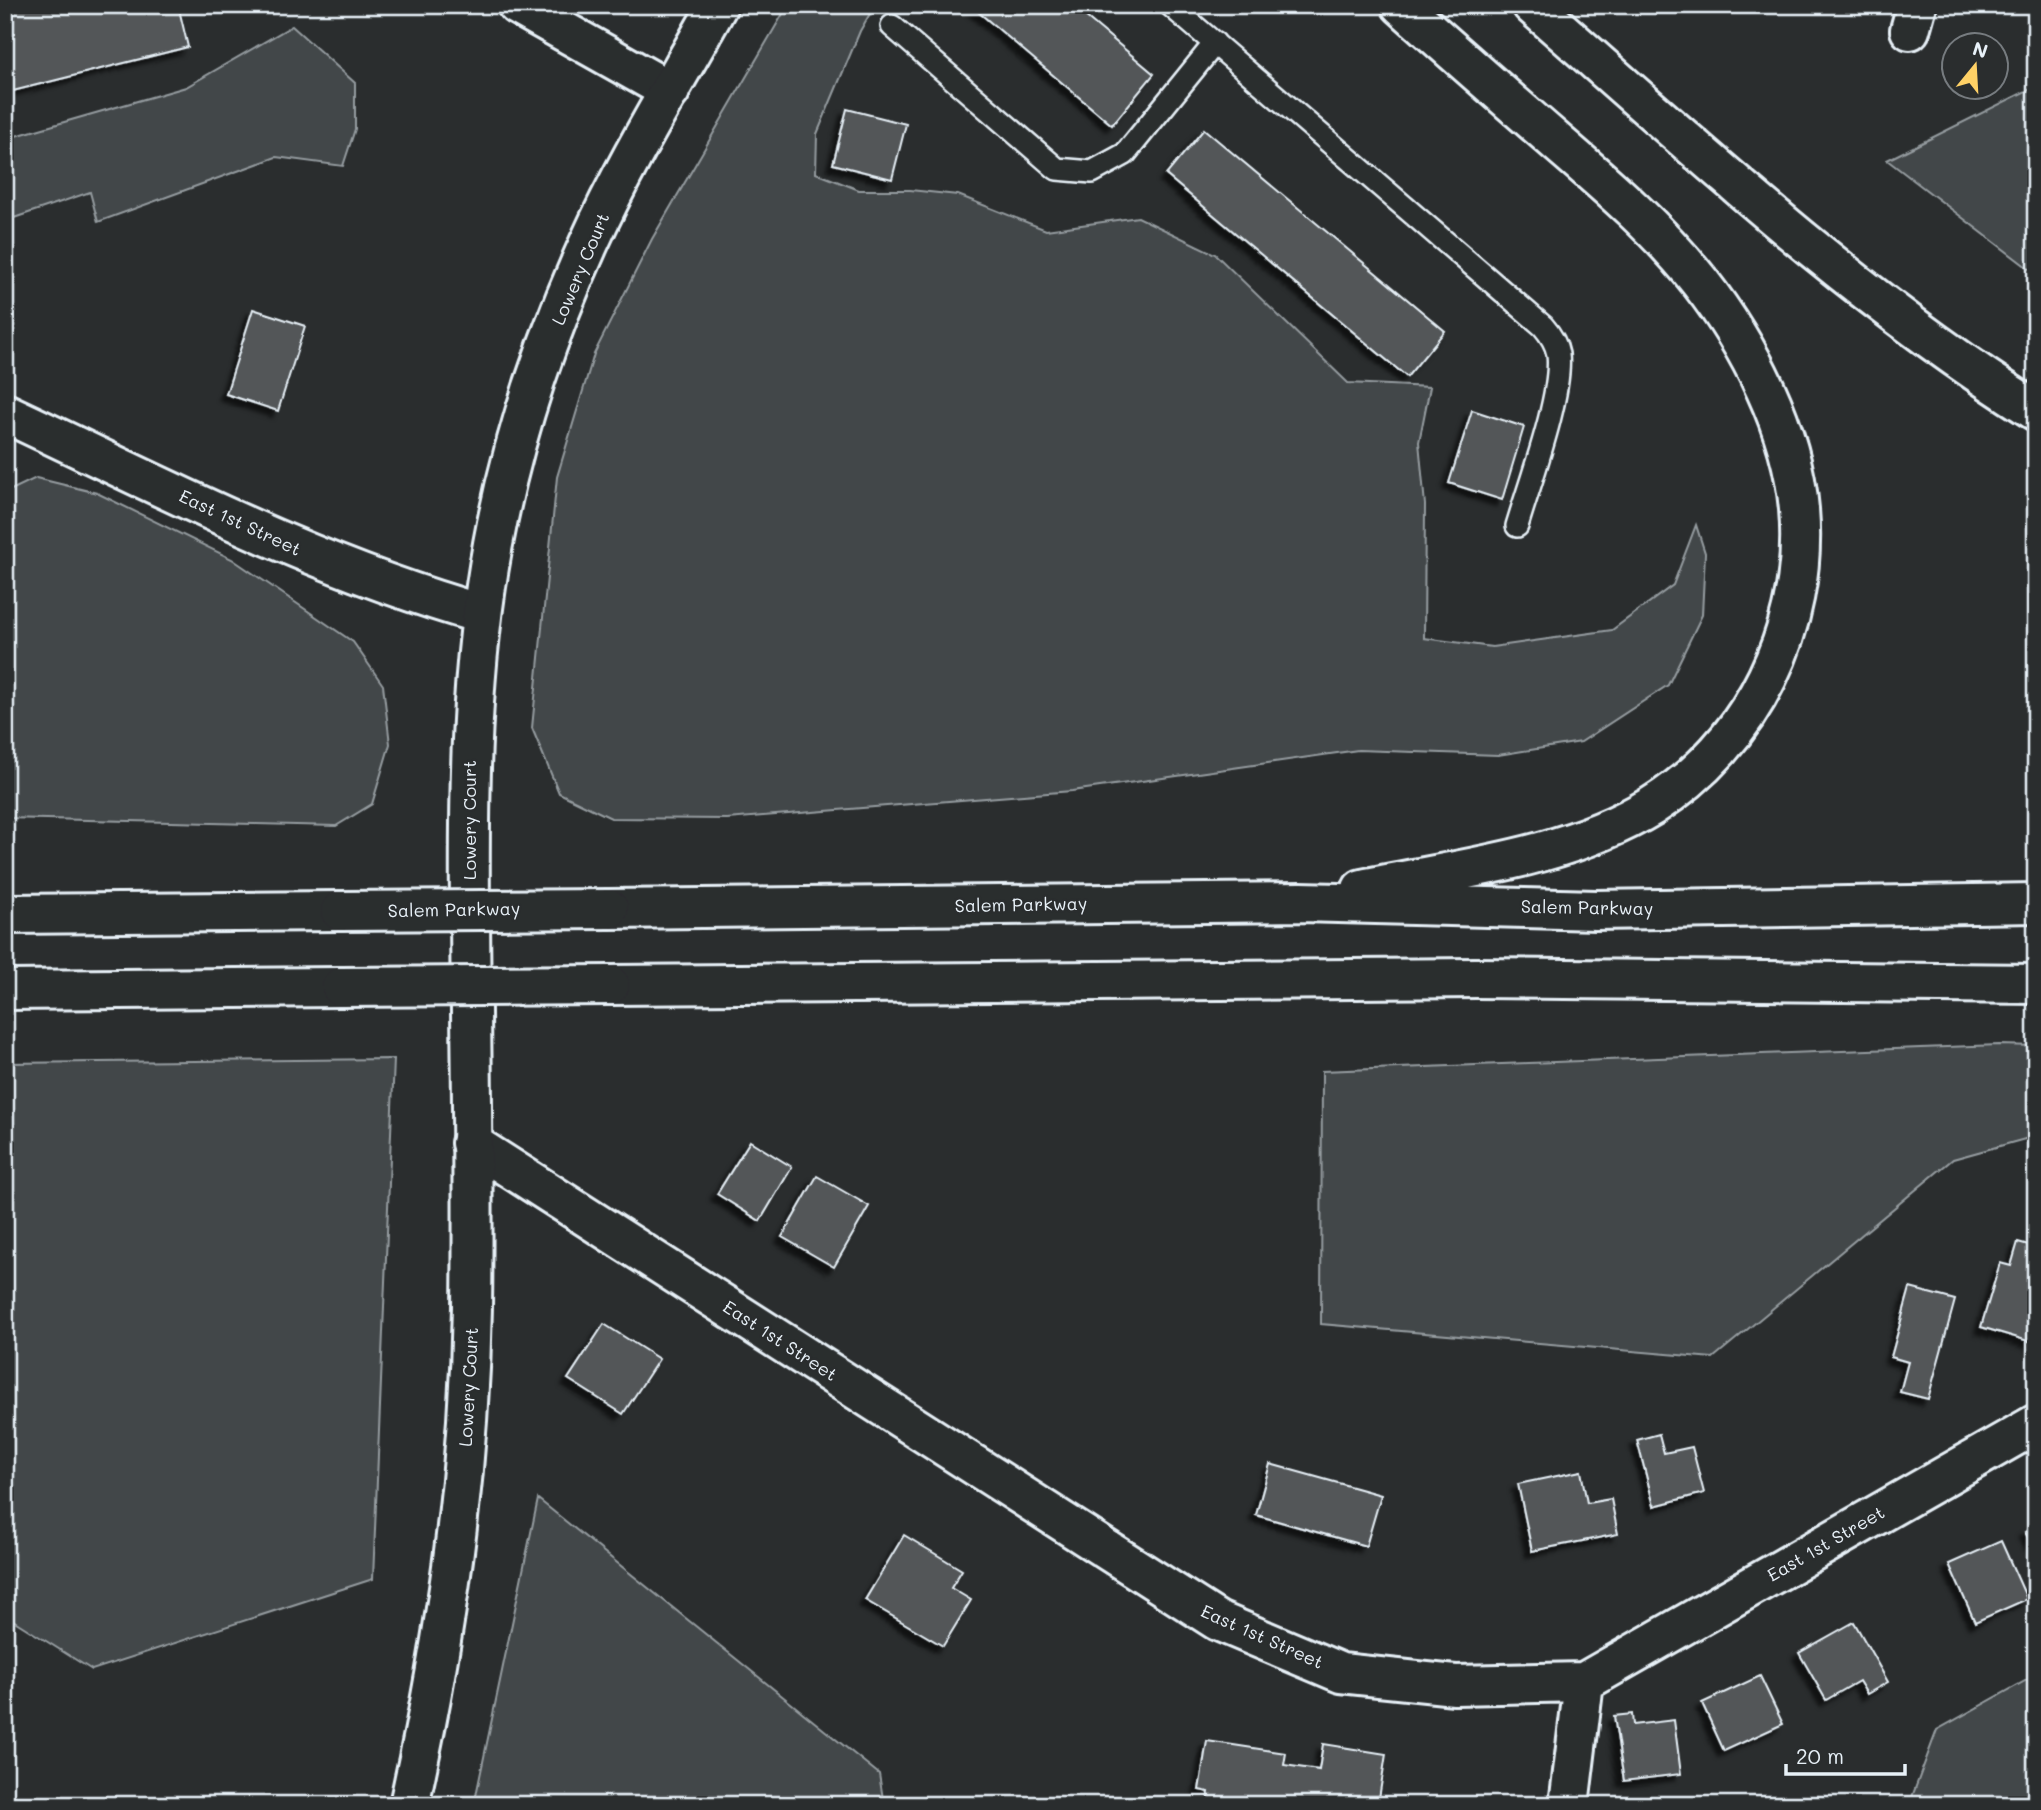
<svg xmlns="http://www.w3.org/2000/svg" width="2041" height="1810" viewBox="0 0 2041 1810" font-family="Mali,sans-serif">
<defs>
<filter id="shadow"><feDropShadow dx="-6" dy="6" stdDeviation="2" flood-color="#0009"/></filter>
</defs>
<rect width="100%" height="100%" fill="#2a2d2e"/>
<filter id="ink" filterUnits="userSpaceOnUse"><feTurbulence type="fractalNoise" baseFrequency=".0143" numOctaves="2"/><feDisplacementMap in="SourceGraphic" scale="14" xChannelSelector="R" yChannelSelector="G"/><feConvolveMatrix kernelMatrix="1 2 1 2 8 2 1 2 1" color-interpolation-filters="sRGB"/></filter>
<g filter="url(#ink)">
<path fill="#424648" stroke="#959ca0" stroke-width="2" d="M 788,5 L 875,5 L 860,31 L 817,134 L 816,173 L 859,190 L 910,190 L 958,195 L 1046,230 L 1138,217 L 1215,254 L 1348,383 L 1430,387 L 1419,442 L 1425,505 L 1424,638 L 1492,647 L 1612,630 L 1673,585 L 1696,525 L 1705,553 L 1702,615 L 1668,685 L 1581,742 L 1498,755 L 1358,750 L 1072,791 L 727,819 L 611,818 L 559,793 L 532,728 L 557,477 L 594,354 L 652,239 Z
M 292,26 L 355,83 L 355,129 L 343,166 L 276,157 L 98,222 L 90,192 L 5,221 L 5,139 L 186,87 Z
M 2036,86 L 2036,274 L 1887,160 Z
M 36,478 L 97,493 L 232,559 L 353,642 L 383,685 L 390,744 L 372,804 L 336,826 L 5,818 L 5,493 Z
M 1999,1045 L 2036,1046 L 2036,1136 L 1953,1159 L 1713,1358 L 1321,1324 L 1322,1071 Z
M 394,1059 L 373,1579 L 92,1670 L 5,1615 L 5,1063 Z
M 538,1499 L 879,1774 L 884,1805 L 474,1805 Z
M 2036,1675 L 2036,1805 L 1909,1805 L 1937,1730 Z"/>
<path fill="#535759" stroke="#e8f1f8" stroke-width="2" filter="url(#shadow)" d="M 5,5 L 178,5 L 188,47 L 5,93 Z
M 970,5 L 1072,5 L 1154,74 L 1112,125 Z
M 847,109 L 906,124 L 892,179 L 833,164 Z
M 1204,129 L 1445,331 L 1407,377 L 1166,175 Z
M 253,309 L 305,326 L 278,411 L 226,394 Z
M 1472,410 L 1524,427 L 1502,500 L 1449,483 Z
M 750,1141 L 792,1167 L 760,1221 L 717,1194 Z
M 817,1176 L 869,1206 L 834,1267 L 782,1237 Z
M 2018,1242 L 2036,1247 L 2035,1343 L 1981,1327 L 2000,1263 L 2011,1266 Z
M 1910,1288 L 1955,1300 L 1928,1399 L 1900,1392 L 1908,1362 L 1891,1357 Z
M 604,1324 L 659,1359 L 623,1414 L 568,1379 Z
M 1659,1434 L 1664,1453 L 1692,1447 L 1704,1493 L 1654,1506 L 1637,1440 Z
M 1270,1464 L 1381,1495 L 1366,1546 L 1256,1515 Z
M 1581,1471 L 1587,1503 L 1611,1499 L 1618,1534 L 1532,1551 L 1518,1484 Z
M 2036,1525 L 2036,1550 L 2025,1532 Z
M 904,1535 L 962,1570 L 951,1588 L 971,1600 L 943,1646 L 865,1600 Z
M 2001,1541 L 2027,1599 L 1975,1622 L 1949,1564 Z
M 1854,1622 L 1888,1682 L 1867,1694 L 1859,1681 L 1826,1700 L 1799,1653 Z
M 1760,1676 L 1783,1724 L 1724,1751 L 1702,1703 Z
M 1632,1714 L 1633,1725 L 1674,1720 L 1681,1774 L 1624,1781 L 1614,1716 Z
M 1207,1741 L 1286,1753 L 1284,1765 L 1319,1770 L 1323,1744 L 1386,1754 L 1378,1805 L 1207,1805 L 1209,1792 L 1199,1790 Z"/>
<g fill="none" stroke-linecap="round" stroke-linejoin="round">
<g stroke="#e8f1f8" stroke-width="26">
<path id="lane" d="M 1170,5 L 1543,326 C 1550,334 1556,343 1558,354 C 1563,394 1529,485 1517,526
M 892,26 L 1057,169 L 1092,172 L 1125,154 L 1215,43"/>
</g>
<g stroke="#e8f1f8" stroke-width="44">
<path id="street" d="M 517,5 L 670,91
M 1910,30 L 1917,5
M 5,413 C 161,486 315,567 481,614
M 471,1143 L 1218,1621 L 1341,1673 L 1455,1685 L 1584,1682 L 2036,1424
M 1569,1805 L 1584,1682"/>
</g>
<g stroke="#e8f1f8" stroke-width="44">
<path id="secondary" d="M 409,1805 C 446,1638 469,1478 472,1307 C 474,1176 471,1046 470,915 C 469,790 470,668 493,544 C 512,441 546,338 589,243 C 626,161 674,84 718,5"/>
</g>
<g stroke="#e8f1f8" stroke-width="44">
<path id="highway" d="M 1532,5 C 1694,147 1853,296 2036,411
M 1362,889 C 1458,869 1567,858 1652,806 C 1753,743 1809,626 1799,509 C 1792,428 1749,345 1700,282 C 1659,230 1609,187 1559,144 C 1506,98 1453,52 1401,5
M 609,909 L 1301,902 L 1596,910 L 2036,903
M 5,914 L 340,911
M 610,985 L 1477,978 L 2036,984
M 5,990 L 341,987"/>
</g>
<use href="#lane" stroke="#2a2d2e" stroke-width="21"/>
<use href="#street" stroke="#2a2d2e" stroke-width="38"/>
<use href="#secondary" stroke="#2a2d2e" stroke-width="38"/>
<use href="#highway" stroke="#2a2d2e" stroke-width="38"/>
<g stroke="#e8f1f8" stroke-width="44" stroke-linecap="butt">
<path id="highway-bridge" d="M 340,911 L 609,909
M 341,987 L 610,985"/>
</g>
<use href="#highway-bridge" stroke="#2a2d2e" stroke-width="38"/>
</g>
</g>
<g text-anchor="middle" stroke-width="5" stroke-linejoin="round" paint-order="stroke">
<g font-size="18" fill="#e8f1f8" stroke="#2a2d2e">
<text transform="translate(581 269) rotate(-67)" y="6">Lowery Court</text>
<text transform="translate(240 523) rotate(25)" y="6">East 1st Street</text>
<text transform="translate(470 820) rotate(-90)" y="6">Lowery Court</text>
<text transform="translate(1021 905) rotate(-1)" y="6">Salem Parkway</text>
<text transform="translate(1587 908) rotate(1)" y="6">Salem Parkway</text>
<text transform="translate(454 910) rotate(-1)" y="6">Salem Parkway</text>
<text transform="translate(780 1341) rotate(33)" y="6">East 1st Street</text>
<text transform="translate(469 1387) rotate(-87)" y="6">Lowery Court</text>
<text transform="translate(1826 1544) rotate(-30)" y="6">East 1st Street</text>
<text transform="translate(1262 1637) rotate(24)" y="6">East 1st Street</text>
</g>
</g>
<rect width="2041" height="1810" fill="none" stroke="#2a2d2e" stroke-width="28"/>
<rect x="14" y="14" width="2013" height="1782" fill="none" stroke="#e8f1f8" stroke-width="2.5" filter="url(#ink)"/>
<g transform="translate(1975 66) rotate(18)"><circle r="33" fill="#2a2d2e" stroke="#767b7f" stroke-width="2"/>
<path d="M0-5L12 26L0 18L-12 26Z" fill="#ffd166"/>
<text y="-10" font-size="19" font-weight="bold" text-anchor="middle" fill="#e8f1f8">N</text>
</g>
<path d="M1786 1764v10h119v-10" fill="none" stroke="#e8f1f8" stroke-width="3.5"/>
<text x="1796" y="1764" font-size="21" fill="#e8f1f8" stroke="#2a2d2e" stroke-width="5" paint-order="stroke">20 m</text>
</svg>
